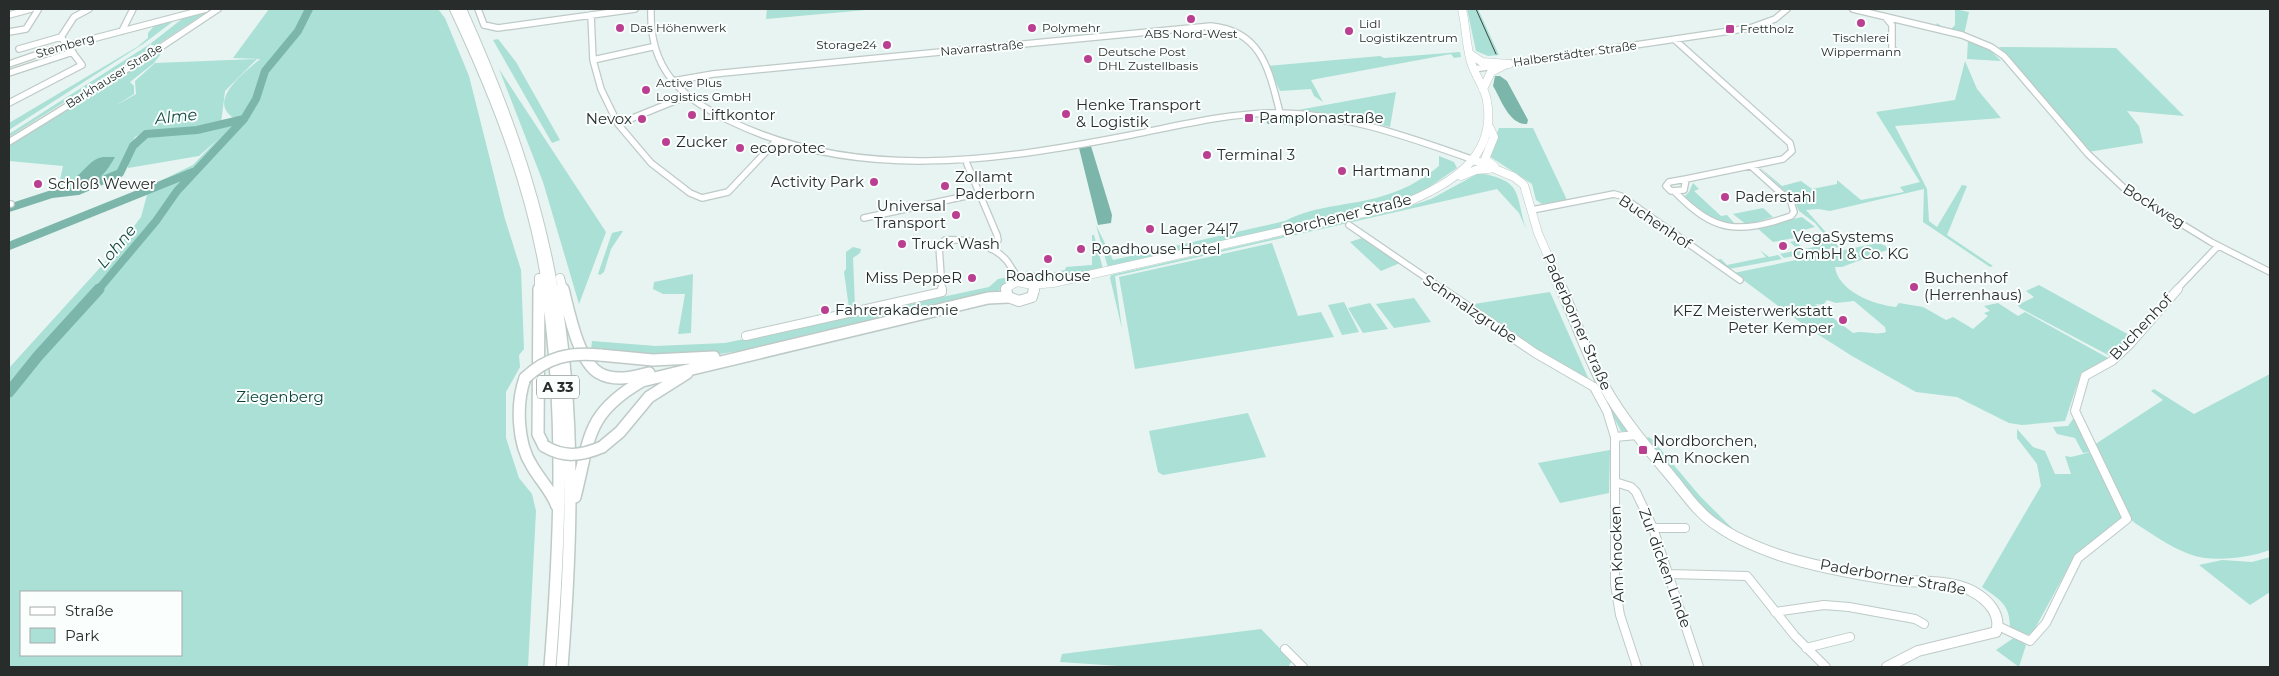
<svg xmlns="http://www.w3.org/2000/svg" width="2279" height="676" viewBox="0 0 2279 676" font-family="Montserrat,sans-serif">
<rect width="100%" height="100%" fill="#e7f4f1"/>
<path fill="#aae0d5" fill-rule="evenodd" d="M 269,9 L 438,9 L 445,18 L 469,76 L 505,219 L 521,270 L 524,349 L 519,355 L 520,367 L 506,392 L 506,438 L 519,478 L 532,494 L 536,511 L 528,667 L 9,667 L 9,368 L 117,249 L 141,217 L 147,195 L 154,184 L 193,165 L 218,139 L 199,156 L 128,168 L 127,160 L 144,136 L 197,132 L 233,124 L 236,120 C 234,118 229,115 227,112 C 214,94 249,69 260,59 L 233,58 ZM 21,592 L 181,592 L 181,655 L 21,655 Z
M 767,9 L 877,9 L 766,19 Z
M 1467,9 L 1478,9 L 1499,55 L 1488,56 L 1476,51 Z
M 1955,9 L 1969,12 L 1964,35 L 1936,28 L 1937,23 L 1945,29 L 1950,30 L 1955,25 Z
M 210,10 L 155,46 L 150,44 L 147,50 L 9,137 L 9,134 L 150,44 L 187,15 Z
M 179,17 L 143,44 L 9,130 L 9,123 L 137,47 L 148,38 L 148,33 L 155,25 Z
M 498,39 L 516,62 L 560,140 L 552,143 L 493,40 Z
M 1968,39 L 1989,49 L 2001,61 L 1967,59 Z
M 166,47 L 154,63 L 130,82 L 134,86 L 134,94 L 115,106 L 136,94 L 135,81 L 155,63 L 257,59 L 225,91 L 221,123 L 196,128 L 145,132 L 135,137 L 117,173 L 80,189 L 64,191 L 70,186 L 59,185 L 63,166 L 9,161 L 9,146 Z
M 1999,47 L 2116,48 L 2184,116 L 2127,111 L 2139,126 L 2143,143 L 2088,152 Z
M 1460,52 L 1461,57 L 1454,58 L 1451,54 L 1311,80 L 1323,102 L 1314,96 L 1311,89 L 1280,91 L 1268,66 L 1380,56 L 1384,58 Z
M 1965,61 L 1977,89 L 2001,118 L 1895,126 L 1927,189 L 1929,221 L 1937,227 L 1962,185 L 1967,186 L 1947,235 L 1993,266 L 1990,267 L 1923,222 L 1924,189 L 1830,211 L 1818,209 L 1806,210 L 1839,247 L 1784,258 L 1780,254 L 1799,250 L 1790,242 L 1795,241 L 1804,249 L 1820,246 L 1811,236 L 1814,235 L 1812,233 L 1819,232 L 1821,234 L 1816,237 L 1820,239 L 1827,238 L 1815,223 L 1799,211 L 1794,200 L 1758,166 L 1782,186 L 1801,181 L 1812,189 L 1837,184 L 1837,180 L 1861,200 L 1904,192 L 1900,187 L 1920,182 L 1876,112 L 1955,100 Z
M 499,69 L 606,232 L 579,304 L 543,182 Z
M 1396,92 L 1390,127 L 1341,115 L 1298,110 Z
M 1499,128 L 1533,128 L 1567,200 L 1542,204 L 1536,200 L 1532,184 L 1489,156 Z
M 1439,156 L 1454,162 L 1457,168 L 1422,192 L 1400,200 L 1108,268 L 1096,225 L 1113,260 L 1285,221 C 1317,204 1355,206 1389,194 C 1408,188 1424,178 1439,166 Z
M 1479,173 C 1523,181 1515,192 1526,229 L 1519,213 L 1497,189 L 1115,276 L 1122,329 L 1110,278 L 1111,275 L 1398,210 L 1431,199 Z
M 1693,183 L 1699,189 L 1694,191 L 1721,216 L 1727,215 L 1736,225 C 1724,226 1688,206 1685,196 L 1689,192 Z
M 1763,208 L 1773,217 L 1747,225 L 1733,214 Z
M 1802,217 L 1815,227 L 1792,233 L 1794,238 L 1773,242 L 1756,227 Z
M 620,231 L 623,231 L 611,249 L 604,272 L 600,275 L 598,274 L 612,233 Z
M 1092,235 L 1094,235 L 1103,269 C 1082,274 1036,291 1019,275 L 1028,271 L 1045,274 L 1065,270 L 1066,267 L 1092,265 Z
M 1362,238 L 1400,263 L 1381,271 L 1350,242 Z
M 1272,243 L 1298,316 L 1321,312 L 1334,337 L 1135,369 L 1119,277 Z
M 1878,243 L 1886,246 L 1887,250 L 1842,267 L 1835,267 C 1838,291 1874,305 1896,307 L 1899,303 L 1923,307 L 1946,320 L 1953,317 L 1973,329 L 1988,316 L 1984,313 L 1990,311 L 1984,306 L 1998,303 L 2018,316 L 2025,312 L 2108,358 L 2081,373 L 2065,421 L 2022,425 L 2009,423 L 1957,397 L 1916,392 L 1852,356 L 1808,328 L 1734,273 ZM 1827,300 L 1836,303 L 1854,301 L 1885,327 L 1886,332 C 1874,336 1865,330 1853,333 L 1815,304 L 1823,305 Z
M 853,247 L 861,249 L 860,253 L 853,258 L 855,307 L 849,308 L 844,272 L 846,269 L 846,252 Z
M 1760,250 L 1769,257 L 1778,255 L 1782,259 L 1729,269 L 1714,260 L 1721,259 L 1727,265 L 1766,257 Z
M 1538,251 L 1596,382 L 1627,429 L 1626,431 L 1621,431 L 1595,383 Z
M 693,274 L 691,333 L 678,334 L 685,294 L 663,294 L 653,289 L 654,282 Z
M 1010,277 L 1009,281 L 996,293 L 857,326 L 745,350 L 707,356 L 676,358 L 591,350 L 592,341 L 656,346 L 725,343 L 989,287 L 998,279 Z
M 2039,285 L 2131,336 L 2110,356 L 2020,308 L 2018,305 L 2034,297 L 2026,291 Z
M 1550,292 L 1590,382 L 1537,352 L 1471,307 L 1474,304 Z
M 1414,298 L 1431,322 L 1394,328 L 1376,304 Z
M 1344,302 L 1359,332 L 1342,335 L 1328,305 Z
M 1370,303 L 1388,329 L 1363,333 L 1348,308 Z
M 2270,374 L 2270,550 C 2248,558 2212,563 2189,554 C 2170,547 2152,534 2135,523 L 2128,517 L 2094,445 L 2163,400 L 2151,391 L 2154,389 L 2194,414 Z
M 1248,413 L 1266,457 L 1163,475 L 1158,472 L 1149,431 Z
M 2073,419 L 2076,419 L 2124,516 L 2075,555 L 2032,634 L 2025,635 L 2010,628 C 2010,604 2000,600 1982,587 L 2041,486 L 2037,464 L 2017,438 L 2017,429 L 2033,447 L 2045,451 L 2055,474 L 2071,474 L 2065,456 L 2071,457 L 2091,452 L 2083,453 L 2075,438 L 2057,434 L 2053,427 L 2068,426 Z
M 1648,437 L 1652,439 L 1699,495 L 1737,533 L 1704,509 L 1646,439 Z
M 1610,450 L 1609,493 L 1560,503 L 1538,463 Z
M 2270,557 L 2270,592 L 2250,605 L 2199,565 L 2222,560 L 2252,562 Z
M 1261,629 L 1292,661 L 1288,667 L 1134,667 L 1060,662 L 1062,654 Z
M 2015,637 L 2026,645 L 2019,667 L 1996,650 Z"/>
<path fill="#7cb6ab" d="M 1495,76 L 1500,76 L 1507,81 L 1528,120 L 1527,124 C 1509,125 1501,99 1493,86 Z
M 1281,116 L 1312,118 L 1312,123 L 1268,124 L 1264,118 Z
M 1091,146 L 1112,215 L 1111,223 L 1098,225 L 1079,148 Z
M 103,157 L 115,157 C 107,171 95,190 75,182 L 76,177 C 86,169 91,159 103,157 Z"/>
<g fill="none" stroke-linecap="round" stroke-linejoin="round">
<path stroke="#7cb6ab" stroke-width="8" d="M 9,208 L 52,194 L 78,191 L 120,173 L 133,146 L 146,134 L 197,130 L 244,119 L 256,99 L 265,71 L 298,31 L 309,9
M 9,246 L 193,172
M 98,290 L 156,221 L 177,191 L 244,119"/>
<path stroke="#7cb6ab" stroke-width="11" d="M 9,392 L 38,356 L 99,289"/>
<g stroke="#becac7" stroke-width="8">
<path id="minor-far1" d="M 478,9 L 484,25 L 498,28 L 635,9
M 651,9 C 649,67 678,96 728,120 C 856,183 997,161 1131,135 C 1177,126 1223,114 1271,113 C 1342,112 1408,137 1474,160
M 1853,9 L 1962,35 L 1991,47 L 2004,56 L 2088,154 L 2126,190 L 2211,242 L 2270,272
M 9,15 L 31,9
M 591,15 L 593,60 L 601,89 L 618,124 L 651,163 L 690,193 L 702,198 L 728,192 L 776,141
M 1887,19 L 1892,25 L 1892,49 L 1896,52
M 122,31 L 133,9
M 9,32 L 26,29 L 38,10 L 36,9
M 1675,40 L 1790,143 L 1792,151 L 1783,159 L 1686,179
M 19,49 L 61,37
M 593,60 L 652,47
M 9,64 L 50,50 L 206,9
M 1474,69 L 1750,28 L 1775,19 L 1787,9
M 9,73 L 73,52
M 673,81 L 713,74 L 1211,26 C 1262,31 1269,70 1280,113
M 9,103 L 82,65 L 61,37 L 74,17 L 89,9
M 618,124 L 687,96
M 9,142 L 140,61 L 218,9
M 967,164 L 997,235 L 998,240 L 991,249
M 1686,179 L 1684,190 L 1671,191 L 1666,186 L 1669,182 Z
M 1675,192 C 1715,233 1738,234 1791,216 L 1794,212 L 1791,202 L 1751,166
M 9,204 L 11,204
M 1532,210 L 1614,194 L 1621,196 L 1740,280
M 864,218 L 980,193
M 1349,225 L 1444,290
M 942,290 L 939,246 L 945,240 C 967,239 993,244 1007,261 C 1012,268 1015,275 1021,281
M 2176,290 L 2218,246"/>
</g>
<g stroke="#becac7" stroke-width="10">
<path id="minor" d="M 1442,289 L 1535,353 L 1594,387 L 1607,411 L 1615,437 L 1615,584 L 1620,615 L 1637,667
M 746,336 L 942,292 L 942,289
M 1615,437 L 1637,435
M 1615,482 L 1631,487 L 1636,492 L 1653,528 L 1699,667
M 1653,528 L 1685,528
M 1669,574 L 1747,576 L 1795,636 L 1826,667
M 1775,612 L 1824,605 L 1849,607 L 1915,619 L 1924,624
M 1998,626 L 2030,641 L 2046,623 L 2078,558 L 2127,519 L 2075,411 L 2085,376 L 2112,361 L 2130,344 L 2178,289
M 1806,648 L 1850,637
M 1285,649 L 1303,667"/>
</g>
<g stroke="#becac7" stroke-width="9">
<path id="major-far1" d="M 1470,54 L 1482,62 L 1509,64
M 1483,89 L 1491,72 L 1505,65
M 1490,128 L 1494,137 L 1485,159 L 1494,166
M 1474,160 L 1514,177 L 1524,185 L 1538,233 L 1563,290
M 1461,176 L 1476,170 L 1489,169
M 1032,285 L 1053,283 L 1403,204 C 1449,185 1497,158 1487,101 C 1485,87 1475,76 1471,62 C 1466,45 1466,26 1462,9
M 1006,290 L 1006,288 L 1017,282 L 1032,285 L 1035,290"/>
</g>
<g stroke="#becac7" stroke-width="12">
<path id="major" d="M 1006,289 L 1008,297 L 1019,301 L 1032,297 L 1034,289
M 1562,289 C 1576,321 1587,356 1604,386 C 1623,420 1649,450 1674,480 C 1687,496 1700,515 1718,526 C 1736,539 1759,548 1779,555 C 1816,567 1855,574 1894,580 C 1918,583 1950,579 1972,591 C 1987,599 2002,614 1996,632 L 1918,651 L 1887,667"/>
</g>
<g stroke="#becac7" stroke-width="10">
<path id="highway-far1" d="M 454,9 C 496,98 533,192 547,290
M 462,9 C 504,103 536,188 554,290
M 560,278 L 563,290
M 539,290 L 539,278"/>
</g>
<g stroke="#becac7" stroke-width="14">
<path id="highway" d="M 539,289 L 538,434 L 544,446
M 547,289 C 565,415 560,540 550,667
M 554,289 C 576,415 572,540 562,667
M 563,289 C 569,312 578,361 599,373 C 614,382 634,377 649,373
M 600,355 L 653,360 L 714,357
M 525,378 C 516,403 517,443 532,466 C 540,480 551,490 557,506
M 602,447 L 620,432 L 649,397 L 687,373
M 575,497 C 590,439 585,414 642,381 L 988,298 L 1008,297"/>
</g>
<use href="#minor-far1" stroke="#fff" stroke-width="5.5"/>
<use href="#minor" stroke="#fff" stroke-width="8"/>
<use href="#major-far1" stroke="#fff" stroke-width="8"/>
<use href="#major" stroke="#fff" stroke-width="10"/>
<use href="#highway-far1" stroke="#fff" stroke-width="8"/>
<use href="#highway" stroke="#fff" stroke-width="11"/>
<path stroke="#3f4544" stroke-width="1" d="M 1476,9 L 1496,54"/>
<g stroke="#becac7" stroke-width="14" stroke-linecap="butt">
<path id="highway-bridge" d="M 525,378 C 547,357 570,352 600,355
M 544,446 C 564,458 581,456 602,447"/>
</g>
<use href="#highway-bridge" stroke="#fff" stroke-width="11"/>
</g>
<g fill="#ba3f90" stroke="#fafffe" stroke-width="2">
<circle cx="1191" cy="19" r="5"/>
<circle cx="1861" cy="23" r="5"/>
<circle cx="620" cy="28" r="5"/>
<circle cx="1032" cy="28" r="5"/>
<rect x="1725" y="24" width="10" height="10" rx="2.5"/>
<circle cx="1349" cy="31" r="5"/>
<circle cx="887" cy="45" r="5"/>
<circle cx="1088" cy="59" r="5"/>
<circle cx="646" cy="90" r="5"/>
<circle cx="1066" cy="114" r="5"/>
<circle cx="692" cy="115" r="5"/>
<rect x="1244" y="113" width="10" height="10" rx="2.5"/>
<circle cx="642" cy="119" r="5"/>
<circle cx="666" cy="142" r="5"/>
<circle cx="740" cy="148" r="5"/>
<circle cx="1207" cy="155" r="5"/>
<circle cx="1342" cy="171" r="5"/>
<circle cx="874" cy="182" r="5"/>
<circle cx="38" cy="184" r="5"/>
<circle cx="945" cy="186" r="5"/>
<circle cx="1725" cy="197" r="5"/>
<circle cx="956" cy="215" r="5"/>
<circle cx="1150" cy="229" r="5"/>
<circle cx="902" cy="244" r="5"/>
<circle cx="1783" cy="246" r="5"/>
<circle cx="1081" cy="249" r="5"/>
<circle cx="1048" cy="259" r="5"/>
<circle cx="972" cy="278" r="5"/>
<circle cx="1914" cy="287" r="5"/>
<circle cx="825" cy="310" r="5"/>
<circle cx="1843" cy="320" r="5"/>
<rect x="1638" y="445" width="10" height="10" rx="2.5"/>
</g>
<g text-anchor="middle" stroke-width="4" stroke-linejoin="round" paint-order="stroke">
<g font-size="12" fill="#282d2c" stroke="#fafffe" text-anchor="start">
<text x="1359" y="28">Lidl<tspan x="1359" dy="14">Logistikzentrum</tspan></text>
<text x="630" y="32">Das Höhenwerk</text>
<text x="1042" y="32">Polymehr</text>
<text x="1740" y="33">Frettholz</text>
<text x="1191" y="38" text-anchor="middle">ABS Nord-West</text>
<text x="1861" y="42" text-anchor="middle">Tischlerei<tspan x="1861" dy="14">Wippermann</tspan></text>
<text x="877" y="49" text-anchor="end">Storage24</text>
<text x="1098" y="56">Deutsche Post<tspan x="1098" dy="14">DHL Zustellbasis</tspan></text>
<text x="656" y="87">Active Plus<tspan x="656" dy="14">Logistics GmbH</tspan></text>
</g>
<g font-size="12" fill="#282d2c" stroke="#fafffe">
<text transform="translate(65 46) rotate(-16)" y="4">Stemberg</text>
<text transform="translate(982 48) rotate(-5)" y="4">Navarrastraße</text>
<text transform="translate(1575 54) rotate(-8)" y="4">Halberstädter Straße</text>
<text transform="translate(114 76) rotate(-32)" y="4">Barkhauser Straße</text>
</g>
<rect fill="#fafffe" stroke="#676c6b" stroke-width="1" x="537" y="375.5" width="42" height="23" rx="4"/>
<g font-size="14" font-weight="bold" fill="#282d2c">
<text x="558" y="392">A 33</text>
</g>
<g font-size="15" fill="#282d2c" stroke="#fafffe" text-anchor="start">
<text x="1076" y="110">Henke Transport<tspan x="1076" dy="17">&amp; Logistik</tspan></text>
<text x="702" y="120">Liftkontor</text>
<text x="1259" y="123">Pamplonastraße</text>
<text x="632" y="124" text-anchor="end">Nevox</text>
<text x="676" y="147">Zucker</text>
<text x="750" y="153">ecoprotec</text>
<text x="1217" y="160">Terminal 3</text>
<text x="1352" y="176">Hartmann</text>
<text x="955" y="182">Zollamt<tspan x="955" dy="17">Paderborn</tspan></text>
<text x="864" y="187" text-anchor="end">Activity Park</text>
<text x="48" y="189">Schloß Wewer</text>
<text x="1735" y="202">Paderstahl</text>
<text x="946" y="211" text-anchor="end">Universal<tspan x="946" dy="17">Transport</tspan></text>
<text x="1160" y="234">Lager 24|7</text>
<text x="1793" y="242">VegaSystems<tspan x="1793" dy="17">GmbH &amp; Co. KG</tspan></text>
<text x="912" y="249">Truck Wash</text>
<text x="1091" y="254">Roadhouse Hotel</text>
<text x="1048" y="281" text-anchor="middle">Roadhouse</text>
<text x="962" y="283" text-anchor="end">Miss PeppeR</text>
<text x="1924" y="283">Buchenhof<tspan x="1924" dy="17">(Herrenhaus)</tspan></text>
<text x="835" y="315">Fahrerakademie</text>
<text x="1833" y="316" text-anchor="end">KFZ Meisterwerkstatt<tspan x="1833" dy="17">Peter Kemper</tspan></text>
<text x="1653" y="446">Nordborchen,<tspan x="1653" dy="17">Am Knocken</tspan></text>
</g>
<g font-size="15" fill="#282d2c" stroke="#fafffe">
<text transform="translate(2154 206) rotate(32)" y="5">Bockweg</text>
<text transform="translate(1347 215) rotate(-14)" y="5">Borchener Straße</text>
<text transform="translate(1655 222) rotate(34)" y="5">Buchenhof</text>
<text transform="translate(1470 309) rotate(34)" y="5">Schmalzgrube</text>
<text transform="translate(1577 322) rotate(66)" y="5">Paderborner Straße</text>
<text transform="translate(2141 327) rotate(-47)" y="5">Buchenhof</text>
<text transform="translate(1617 554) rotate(-92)" y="5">Am Knocken</text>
<text transform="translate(1665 568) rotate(70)" y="5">Zur dicken Linde</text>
<text transform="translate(1893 577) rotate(10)" y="5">Paderborner Straße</text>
</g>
<g font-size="15" fill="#0e433c" stroke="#fafffe">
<text x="280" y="402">Ziegenberg</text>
</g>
<g font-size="16" font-style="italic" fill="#174a42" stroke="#fafffe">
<text transform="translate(176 116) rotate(-6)" y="6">Alme</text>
<text transform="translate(116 246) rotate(-50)" y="6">Lohne</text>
</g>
</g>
<rect width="2279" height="676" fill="none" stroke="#282d2c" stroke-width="20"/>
<rect x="20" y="591" width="162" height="65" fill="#fafffe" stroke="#a6abaa"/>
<rect x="30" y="607" width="25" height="8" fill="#ffffff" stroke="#a6abaa"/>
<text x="65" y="616" font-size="15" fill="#282d2c">Straße</text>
<rect x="30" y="628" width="25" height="15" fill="#aae0d5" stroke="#a6abaa"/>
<text x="65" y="641" font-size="15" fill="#282d2c">Park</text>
</svg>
